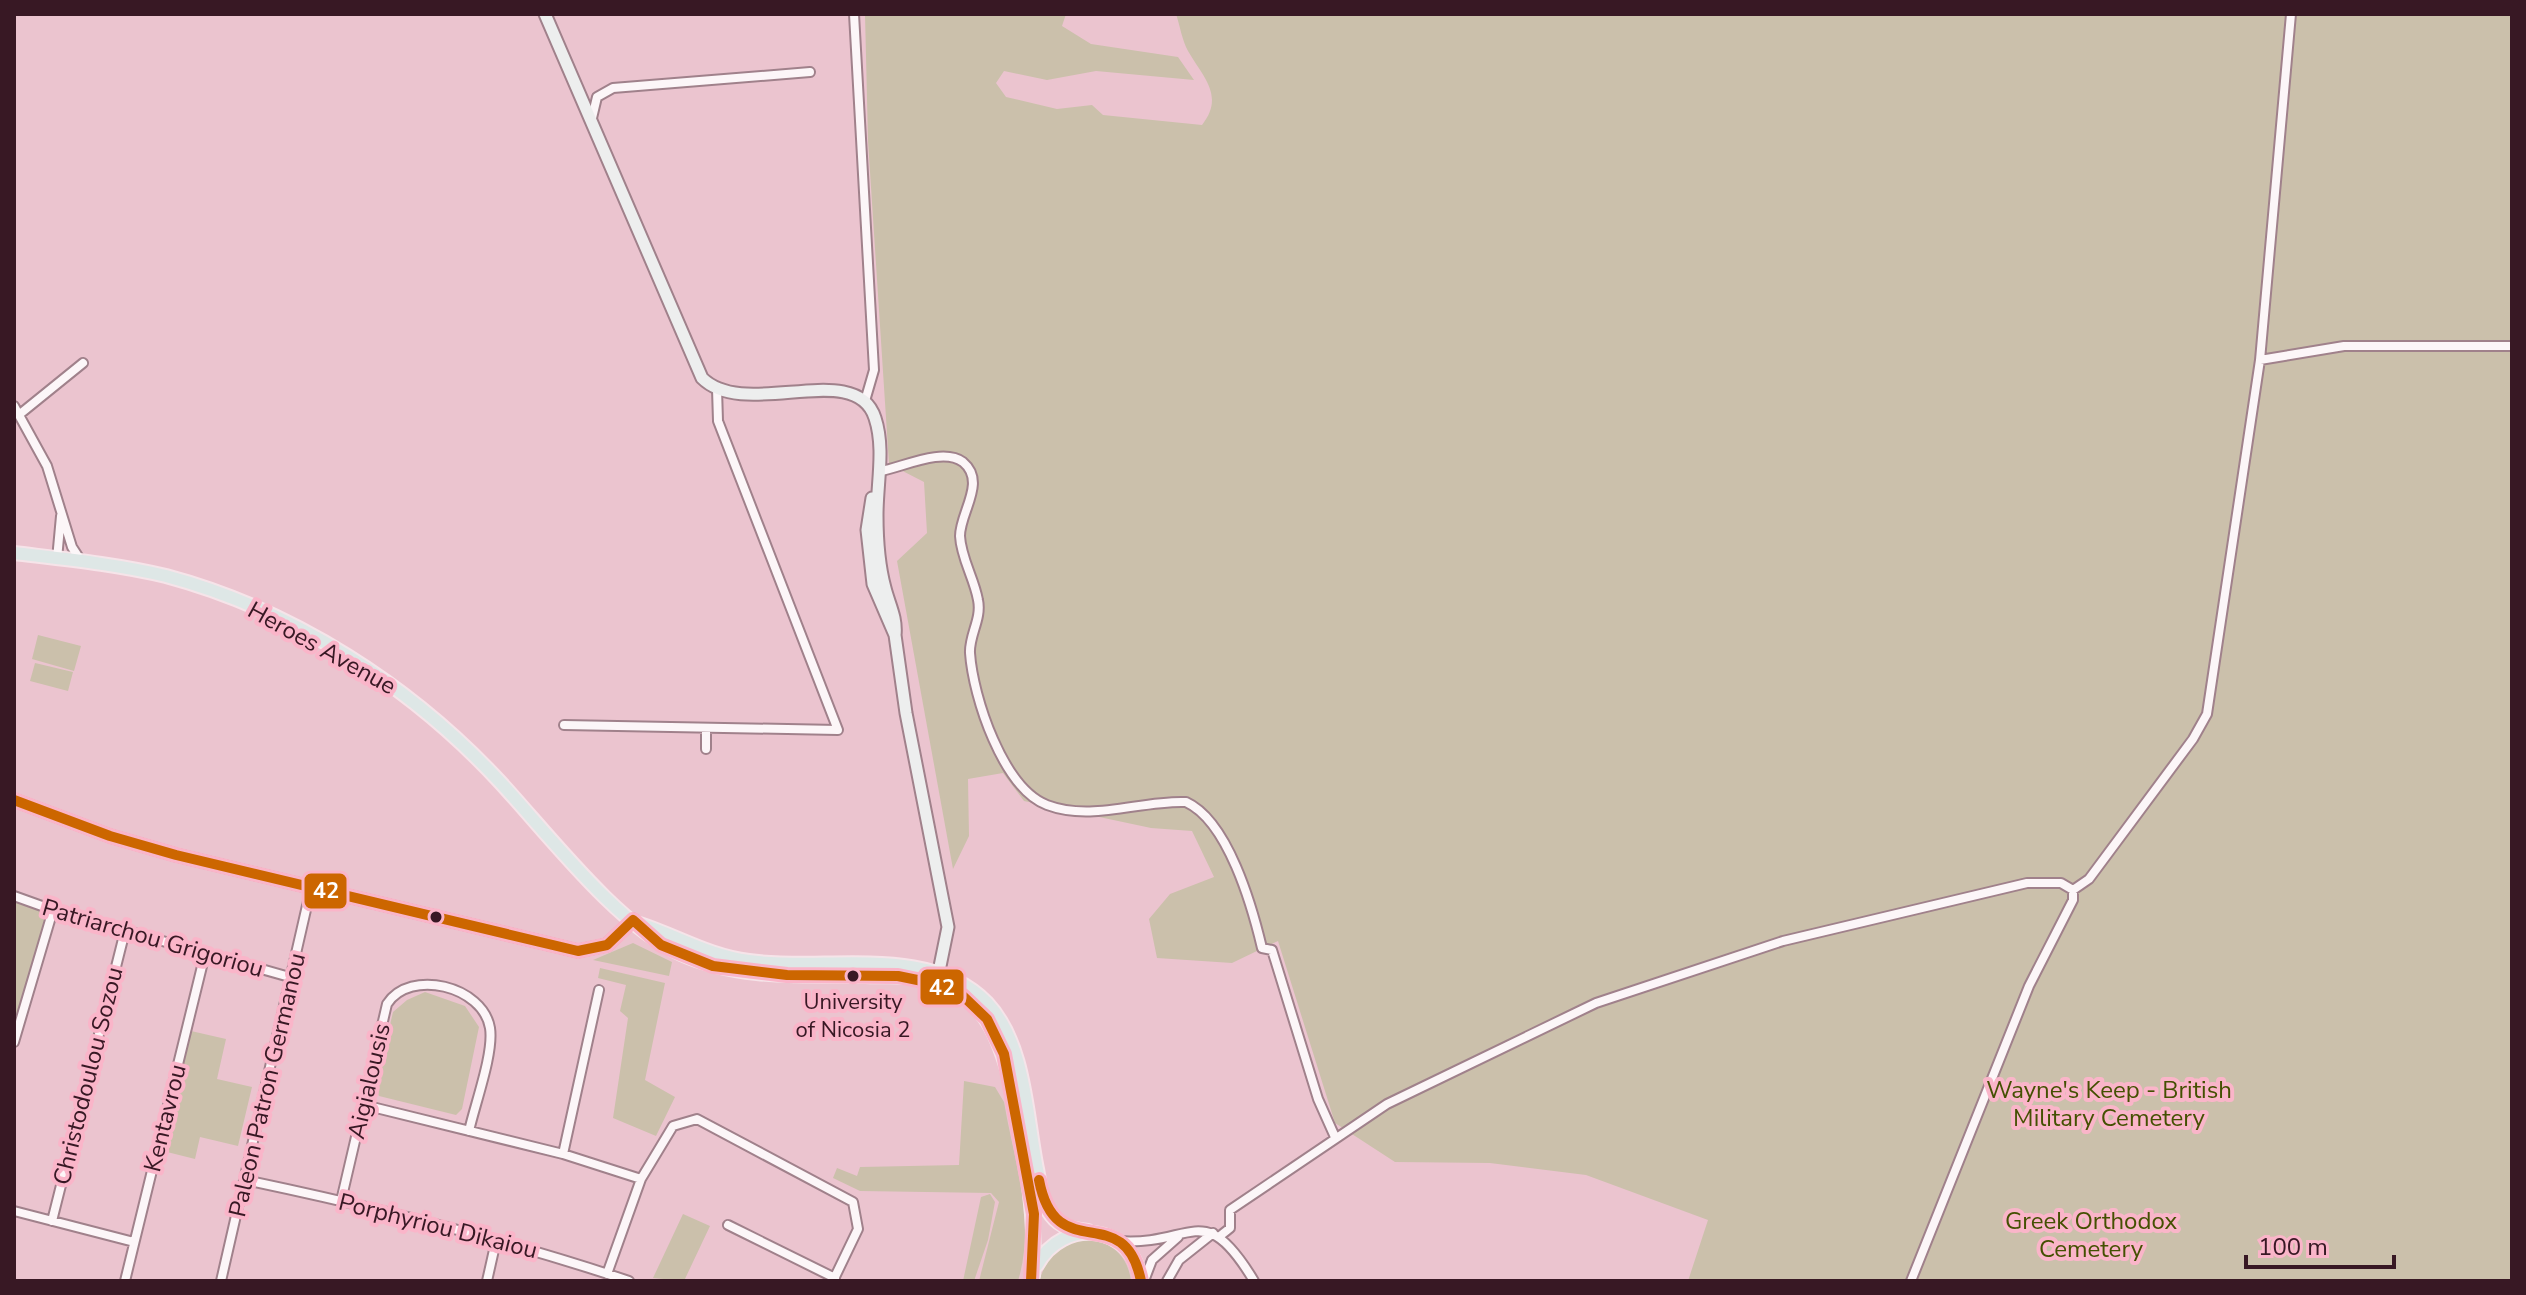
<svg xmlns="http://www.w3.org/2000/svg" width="2526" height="1295" viewBox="0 0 2526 1295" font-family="'Nunito Sans',sans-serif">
<rect width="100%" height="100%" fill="#ebc4cf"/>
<path fill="#cbc0ab" d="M 865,14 L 1066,14 L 1062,26 L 1091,44 L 1178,57 L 1194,80 L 1096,71 L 1047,80 L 1004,71 L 996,83 L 1006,97 L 1057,109 L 1092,105 L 1103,115 L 1202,125 C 1225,96 1203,77 1188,51 C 1182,40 1180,26 1176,14 L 2512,14 L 2512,1281 L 1688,1281 L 1708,1220 L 1586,1175 L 1490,1163 L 1395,1162 L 1335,1123 L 1278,941 L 1232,963 L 1157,958 L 1149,919 L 1170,894 L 1214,877 L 1192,831 L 1151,828 L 1024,801 L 1003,773 L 968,779 L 969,836 L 953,869 L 897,561 L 927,533 L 924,482 L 889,464 L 868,141 Z
M 38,635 L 81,646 L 74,671 L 32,659 Z
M 35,663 L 73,672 L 68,691 L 30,681 Z
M 14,898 L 53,910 L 14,1029 Z
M 633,943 L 672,962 L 669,976 L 593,960 Z
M 600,968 L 665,983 L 645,1080 L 675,1097 L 656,1136 L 613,1118 L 628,1018 L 620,1011 L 626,985 L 598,978 Z
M 425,992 L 465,1006 L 479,1027 L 462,1109 L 456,1115 L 379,1096 L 375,1089 L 393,1012 L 407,1000 Z
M 191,1031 L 226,1039 L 217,1079 L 252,1087 L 238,1146 L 200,1137 L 195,1159 L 163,1151 Z
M 964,1081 L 995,1087 L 1004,1102 C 1014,1161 1036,1222 1018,1281 L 979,1281 L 999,1202 L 991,1193 L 860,1191 L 833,1178 L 837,1168 L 857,1176 L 860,1167 L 959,1165 Z
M 990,1194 L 995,1202 L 988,1240 L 974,1281 L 963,1281 L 981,1197 Z
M 683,1214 L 710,1226 L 684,1281 L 653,1278 Z
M 1087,1239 C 1112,1242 1128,1256 1131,1281 L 1039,1281 C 1047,1257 1061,1241 1087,1239 Z"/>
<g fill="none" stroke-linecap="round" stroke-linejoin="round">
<g stroke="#a0818b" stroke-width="12">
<path id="street" d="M 854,14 L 874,370 L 865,401
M 592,118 L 597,97 L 613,88 L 810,72
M 2260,360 L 2344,346 L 2512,346
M 14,406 L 47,466 L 72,547 L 81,561
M 20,414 L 83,363
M 881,471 C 903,467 943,447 963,462 C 987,482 960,512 960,536 C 961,558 974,578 978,600 C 982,619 969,635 970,653 C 973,697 1003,788 1047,805 C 1092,822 1141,800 1186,802 C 1228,821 1252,906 1262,948 L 1272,950 L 1318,1099 L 1335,1137
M 57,559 L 61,516
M 564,725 L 838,730 L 718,421 L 717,389
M 706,749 L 706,729
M 14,896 L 53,910 L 293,978
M 14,1042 L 53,910
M 364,1105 L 563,1154 L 641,1179
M 563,1154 L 599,990
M 245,1180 C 374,1207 504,1239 629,1281
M 341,1201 L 387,1004 C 410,968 483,986 490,1028 C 494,1053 475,1104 469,1131
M 14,1211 L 134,1242
M 52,1221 L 125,931
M 728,1225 L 835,1278
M 1220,1236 L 1230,1228 L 1230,1210 L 1387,1104 L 1596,1003 L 1783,941 L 2027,883 L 2061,883 L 2073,890
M 1118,1241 C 1193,1247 1203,1196 1254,1281
M 607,1274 L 641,1179 L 673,1126 L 697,1119 L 853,1202 L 858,1229 L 833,1281
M 125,1281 L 205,954
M 221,1281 L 311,888
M 487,1281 L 496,1241
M 1144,1281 L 1152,1260 L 1178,1237
M 1167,1281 L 1179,1260 L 1213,1233
M 1911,1281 L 2029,986 L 2073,900 L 2073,890 L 2089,879 L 2193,739 L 2207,714 L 2260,360 L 2291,14"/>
</g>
<g stroke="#a0818b" stroke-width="15">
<path id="secondary" d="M 545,14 L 702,378 C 745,421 856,358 875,418 C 885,448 877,483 877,515 C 877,537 879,566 885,588 C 889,604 897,618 895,635
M 872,498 L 867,530 L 873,584 L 895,635 L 906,713 L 948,927 L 937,981
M 14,800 L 110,836 L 176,855 L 578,951 L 607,945 L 633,920"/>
</g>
<g stroke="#f6e4e9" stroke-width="16">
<path id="primary" d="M 14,553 C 64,559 116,564 166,576 C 293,610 411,686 500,782 C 548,834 618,926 681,954 C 739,980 804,975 866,976 C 887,977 909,975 929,979 C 949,985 967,997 981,1013 C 1018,1055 1038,1218 1033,1276
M 640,924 C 677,936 709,956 749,961 C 823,972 930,943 987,1003 C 1026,1045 1026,1116 1037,1169 C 1040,1184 1041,1202 1051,1215 C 1061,1228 1073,1229 1088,1231
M 1037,1265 C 1063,1217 1133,1223 1141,1281"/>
</g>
<use href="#street" stroke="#fcf6f8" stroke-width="8"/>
<use href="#secondary" stroke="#edeeee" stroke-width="11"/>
<use href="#primary" stroke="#dee7e6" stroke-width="12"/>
<g stroke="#fab5c9" stroke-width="16">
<path id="bus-1" d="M 14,800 L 110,836 L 176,855 L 578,951 L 607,945 L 633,920 L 661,945 L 713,966 L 787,975 L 898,976 L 932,983 L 963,996 L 987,1019 L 1004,1054 L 1034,1214 L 1031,1281
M 1039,1180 C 1056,1269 1124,1197 1141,1281"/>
</g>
<use href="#bus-1" stroke="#c60" stroke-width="10"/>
</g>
<g fill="#381824" stroke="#fab5c9" stroke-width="3">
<circle cx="436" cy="917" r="7"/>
<circle cx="853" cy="976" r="7"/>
</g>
<g text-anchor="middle" stroke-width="8" stroke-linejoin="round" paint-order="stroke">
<g font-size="22" fill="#381824" stroke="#fab5c9">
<text x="853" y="1009">University<tspan x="853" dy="28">of Nicosia 2</tspan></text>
</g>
<g font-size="24" fill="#381824" stroke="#fab5c9">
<text transform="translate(322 648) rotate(29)" y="8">Heroes Avenue</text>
<text transform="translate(153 938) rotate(16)" y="8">Patriarchou Grigoriou</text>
<text transform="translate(88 1076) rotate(-76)" y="8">Christodoulou Sozou</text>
<text transform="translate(369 1081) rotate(-77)" y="8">Aigialousis</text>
<text transform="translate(267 1085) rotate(-77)" y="8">Paleon Patron Germanou</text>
<text transform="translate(165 1118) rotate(-76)" y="8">Kentavrou</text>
<text transform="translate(438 1226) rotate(14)" y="8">Porphyriou Dikaiou</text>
</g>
<g font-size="24" fill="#445002" stroke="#fab5c9">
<text x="2109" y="1098">Wayne's Keep - British<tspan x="2109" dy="28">Military Cemetery</tspan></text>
<text x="2091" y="1229">Greek Orthodox<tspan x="2091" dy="28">Cemetery</tspan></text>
</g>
</g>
<g stroke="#fab5c9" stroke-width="3">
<rect x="303" y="872" width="45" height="38" rx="8" fill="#c60"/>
<rect x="919" y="968" width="46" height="38" rx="8" fill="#c60"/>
</g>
<g font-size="22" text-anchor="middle" font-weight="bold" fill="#fff">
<text x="326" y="898">42</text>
<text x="942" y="995">42</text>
</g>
<rect width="2526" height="1295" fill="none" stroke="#381824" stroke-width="32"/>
<path d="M2246 1255v12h148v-12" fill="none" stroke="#381824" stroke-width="4"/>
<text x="2258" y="1255" font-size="24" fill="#381824" stroke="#fab5c9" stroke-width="6" paint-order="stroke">100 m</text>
</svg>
